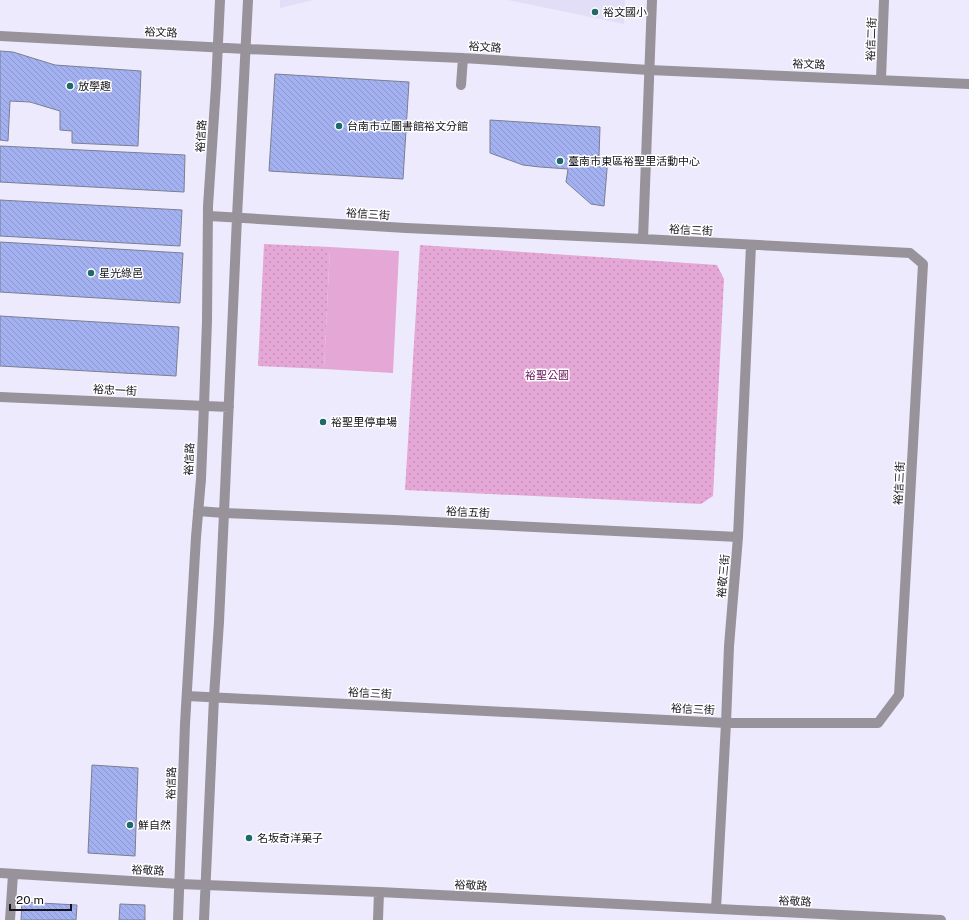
<svg xmlns="http://www.w3.org/2000/svg" width="969" height="920" viewBox="0 0 969 920" font-family="'Public Sans','Noto Sans TC',sans-serif">
<defs>
<pattern id="green-dots" width="8" height="8" patternUnits="userSpaceOnUse"><rect width="8" height="8" fill="#e5a7d6"/><path d="M2 2h.1M6 6h.1" fill="none" stroke="#c48fb7" stroke-width="1.8" stroke-linecap="round"/></pattern>
<pattern id="building-back-hatch" width="6" height="6" patternUnits="userSpaceOnUse"><rect width="6" height="6" fill="#a3b1f1"/><path d="M-1 5l2 2M0 0l6 6M5-1l2 2" fill="none" stroke="#8b97ce"/></pattern>
</defs>
<rect width="100%" height="100%" fill="#eeeafd"/>
<path fill="#e3def8" d="M 280,0 L 314,0 L 280,8 Z
M 508,0 L 625,0 L 624,24 Z"/>
<path fill="url(#green-dots)" d="M 264,244 L 330,247 L 324,369 L 258,366 Z
M 420,245 L 717,265 L 724,279 L 713,496 L 701,504 L 405,490 Z"/>
<path fill="#e5a7d6" d="M 330,247 L 399,251 L 393,373 L 324,369 Z"/>
<path fill="url(#building-back-hatch)" stroke="#7b7f90" d="M 0,51 L 13,52 L 55,65 L 141,71 L 138,146 L 72,143 L 72,131 L 60,130 L 60,111 L 30,102 L 10,101 L 8,141 L 0,140 Z
M 275,74 L 409,82 L 403,179 L 269,171 Z
M 490,120 L 552,124 L 600,127 L 599,157 L 608,157 L 604,206 L 591,204 L 566,182 L 568,169 L 540,167 L 523,165 L 490,153 Z
M 0,146 L 185,155 L 184,192 L 0,182 Z
M 0,200 L 182,210 L 180,246 L 0,236 Z
M 0,242 L 183,253 L 180,303 L 0,292 Z
M 0,316 L 179,327 L 176,376 L 0,366 Z
M 92,765 L 138,768 L 135,856 L 88,853 Z
M 22,902 L 77,905 L 76,920 L 21,920 Z
M 120,904 L 145,905 L 145,920 L 119,920 Z"/>
<g fill="none" stroke-linecap="round" stroke-linejoin="round">
<path stroke="#98939a" stroke-width="10" d="M 0,36 L 246,49 L 463,58 L 649,70 L 969,84
M 881,79 L 884,0
M 461,85 L 463,58
M 643,239 L 652,0
M 0,397 L 229,407
M 198,511 L 224,513 L 394,520 L 738,537
M 187,696 L 726,723 L 878,723 L 899,695 L 923,264 L 910,253 L 643,239 L 406,228 L 209,216
M 0,873 L 180,884 L 379,892 L 941,920
M 716,909 L 726,723 L 729,646 L 738,537 L 751,245
M 10,920 L 13,874
M 178,920 L 185,724 L 196,537 L 201,479 L 204,406 L 207,321 L 208,206 L 216,86 L 220,0
M 204,920 L 214,697 L 219,622 L 224,513 L 237,217 L 248,0
M 378,920 L 379,892"/>
</g>
<g fill="#1d6a69" stroke="#fff" stroke-width="1.5">
<circle cx="595" cy="12" r="4"/>
<circle cx="70" cy="86" r="4"/>
<circle cx="339" cy="126" r="4"/>
<circle cx="560" cy="161" r="4"/>
<circle cx="91" cy="273" r="4"/>
<circle cx="323" cy="422" r="4"/>
<circle cx="130" cy="825" r="4"/>
<circle cx="249" cy="838" r="4"/>
</g>
<g text-anchor="middle" stroke-width="3" stroke-linejoin="round" paint-order="stroke">
<g font-size="11" fill="#15141b" stroke="#fff" text-anchor="start">
<text x="603" y="16">裕文國小</text>
<text x="78" y="90">放學趣</text>
<text x="347" y="130">台南市立圖書館裕文分館</text>
<text x="568" y="165">臺南市東區裕聖里活動中心</text>
<text x="99" y="277">星光綠邑</text>
<text x="331" y="426">裕聖里停車場</text>
<text x="138" y="829">鮮自然</text>
<text x="257" y="842">名坂奇洋菓子</text>
</g>
<g font-size="11" fill="#15141b" stroke="#fff">
<text transform="translate(161 32) rotate(3)" y="4">裕文路</text>
<text transform="translate(871 39) rotate(-88)" y="4">裕信二街</text>
<text transform="translate(485 47) rotate(4)" y="4">裕文路</text>
<text transform="translate(809 64) rotate(2)" y="4">裕文路</text>
<text transform="translate(201 136) rotate(-86)" y="4">裕信路</text>
<text transform="translate(368 214) rotate(4)" y="4">裕信三街</text>
<text transform="translate(691 230) rotate(3)" y="4">裕信三街</text>
<text transform="translate(115 390) rotate(3)" y="4">裕忠一街</text>
<text transform="translate(189 459) rotate(-87)" y="4">裕信路</text>
<text transform="translate(899 483) rotate(-87)" y="4">裕信三街</text>
<text transform="translate(468 512) rotate(3)" y="4">裕信五街</text>
<text transform="translate(723 576) rotate(-85)" y="4">裕敬三街</text>
<text transform="translate(370 693) rotate(3)" y="4">裕信三街</text>
<text transform="translate(693 709) rotate(3)" y="4">裕信三街</text>
<text transform="translate(171 783) rotate(-88)" y="4">裕信路</text>
<text transform="translate(148 870) rotate(3)" y="4">裕敬路</text>
<text transform="translate(471 885) rotate(3)" y="4">裕敬路</text>
<text transform="translate(795 901) rotate(3)" y="4">裕敬路</text>
</g>
<g font-size="11" fill="#6c135e" stroke="#fff">
<text x="547" y="379">裕聖公園</text>
</g>
</g>
<path d="M10 904v6h61v-6" fill="none" stroke="#15141b" stroke-width="2"/>
<text x="16" y="904" font-size="12" fill="#15141b" stroke="#ffffff" stroke-width="3" paint-order="stroke">20 m</text>
</svg>
